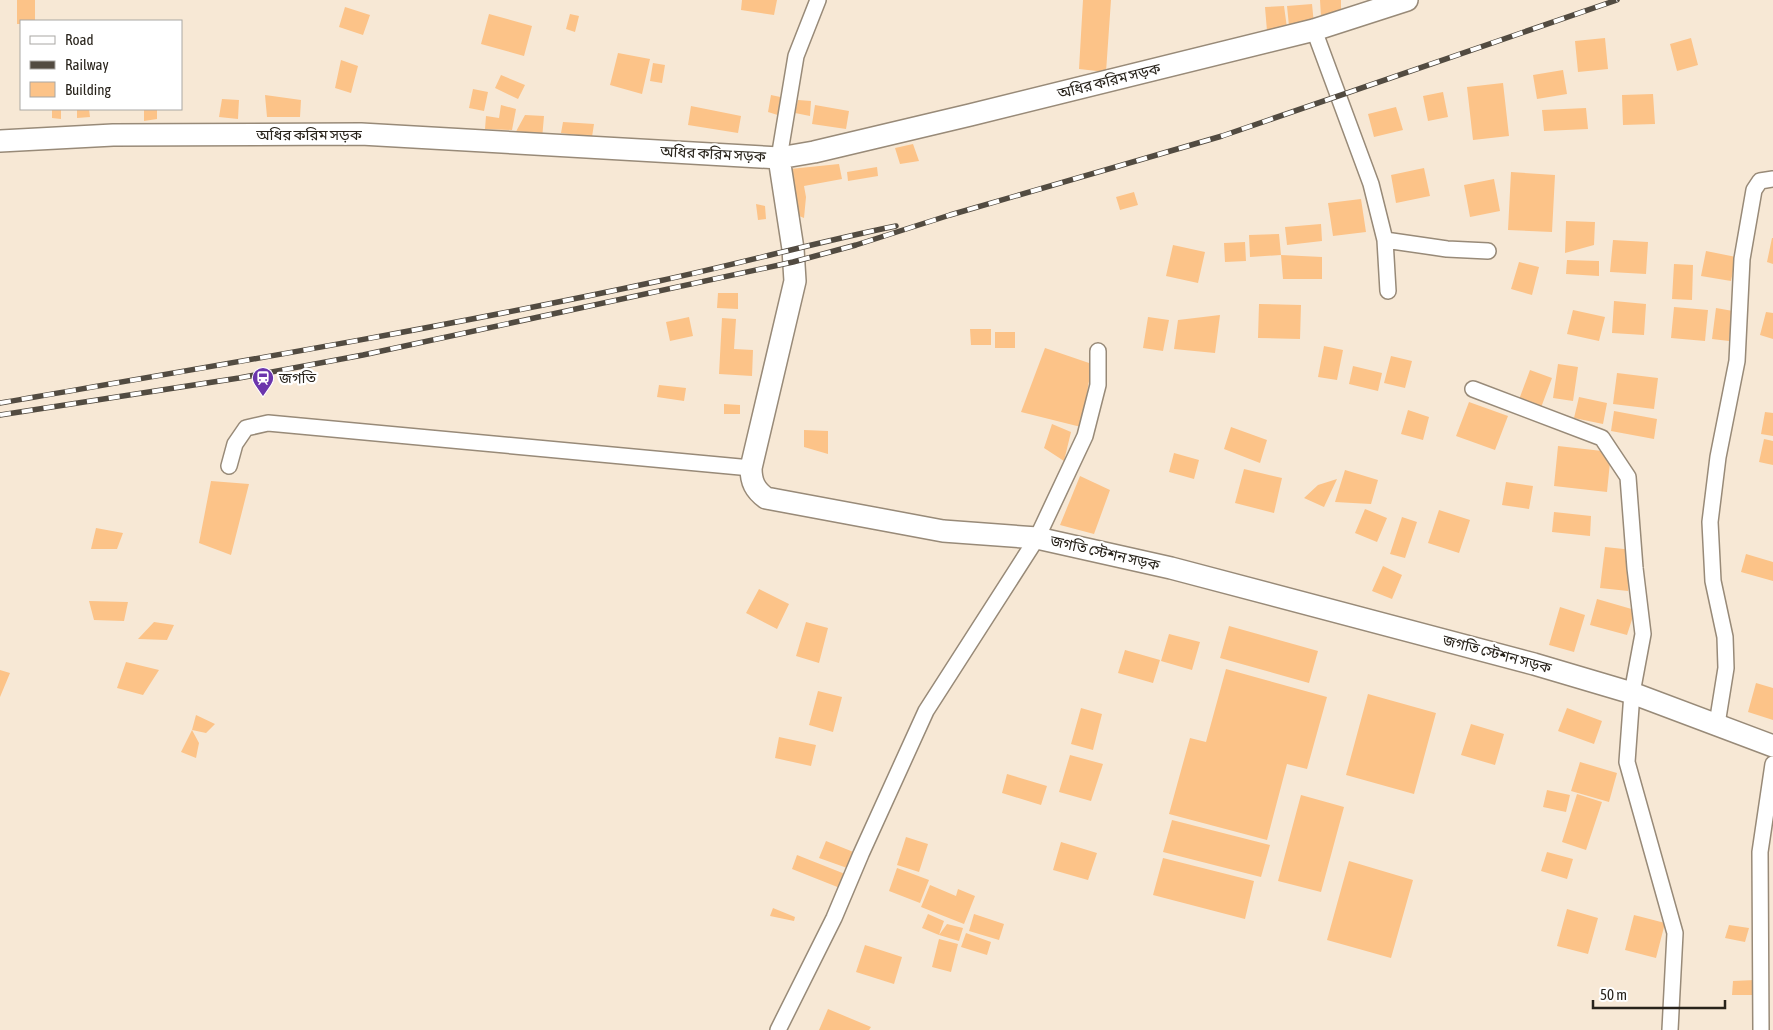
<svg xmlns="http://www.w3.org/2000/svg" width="1773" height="1030" viewBox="0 0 1773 1030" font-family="'Asap Condensed','Noto Sans Bengali',sans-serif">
<rect width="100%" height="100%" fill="#f7e8d5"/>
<path fill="#fcc388" d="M 17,0 L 35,0 L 35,21 L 21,21 L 21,24 L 17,24 Z
M 742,0 L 777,0 L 774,15 L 741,10 Z
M 1083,0 L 1111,0 L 1106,72 L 1079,69 Z
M 1320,0 L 1341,0 L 1341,17 L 1321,17 Z
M 1312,4 L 1314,24 L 1289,26 L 1287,6 Z
M 1284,6 L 1287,28 L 1267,31 L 1265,7 Z
M 345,7 L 370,15 L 363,35 L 339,27 Z
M 489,14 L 532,26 L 524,56 L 481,44 Z
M 570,14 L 579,16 L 575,32 L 566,29 Z
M 1605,38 L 1608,69 L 1578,72 L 1575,41 Z
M 1691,38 L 1698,65 L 1677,71 L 1670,44 Z
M 618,53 L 650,59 L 642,94 L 610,85 Z
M 341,60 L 358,66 L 351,93 L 335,88 Z
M 653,63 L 665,65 L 662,83 L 650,81 Z
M 1563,70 L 1567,94 L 1537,99 L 1533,75 Z
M 501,75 L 525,85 L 518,99 L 495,88 Z
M 1503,83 L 1509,136 L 1473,140 L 1467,87 Z
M 473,89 L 488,92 L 484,111 L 469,108 Z
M 1443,92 L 1448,117 L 1428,121 L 1423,96 Z
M 1653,94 L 1655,124 L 1623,125 L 1622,95 Z
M 265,95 L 301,100 L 300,117 L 267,117 Z
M 771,95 L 785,98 L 784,117 L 768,112 Z
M 222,99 L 239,100 L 238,119 L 219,117 Z
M 798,100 L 811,101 L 810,116 L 795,113 Z
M 501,105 L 516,109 L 512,130 L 485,129 L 486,116 L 499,118 Z
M 815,105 L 849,111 L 846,129 L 812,124 Z
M 691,106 L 741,116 L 738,133 L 688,125 Z
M 1396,107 L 1403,130 L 1374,137 L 1368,114 Z
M 1586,108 L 1588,129 L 1544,131 L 1542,110 Z
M 52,109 L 61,109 L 61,119 L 52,118 Z
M 77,109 L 89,109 L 90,117 L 77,118 Z
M 144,109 L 157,109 L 157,119 L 144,121 Z
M 525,115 L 544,116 L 542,139 L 513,137 Z
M 563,122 L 594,124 L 592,137 L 561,133 Z
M 913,144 L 919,161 L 900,164 L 895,148 Z
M 839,164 L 842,179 L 804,186 L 806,197 L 804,218 L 792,213 L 790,169 Z
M 877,167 L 878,176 L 848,181 L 847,172 Z
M 1424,168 L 1430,196 L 1396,203 L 1391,175 Z
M 1511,172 L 1555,175 L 1552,232 L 1508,230 Z
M 1494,179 L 1500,211 L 1470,217 L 1464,185 Z
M 1134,192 L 1138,205 L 1120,210 L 1116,197 Z
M 1361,199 L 1366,232 L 1333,236 L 1328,203 Z
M 756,204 L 765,206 L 766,219 L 758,220 Z
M 1566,221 L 1595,222 L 1594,245 L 1565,253 Z
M 1321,224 L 1322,241 L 1287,245 L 1285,227 Z
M 1279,234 L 1281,255 L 1250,257 L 1249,235 Z
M 1772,238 L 1773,238 L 1773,264 L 1767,262 Z
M 1613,240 L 1648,242 L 1646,274 L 1610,272 Z
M 1245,242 L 1246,261 L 1225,262 L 1224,243 Z
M 1173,245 L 1205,252 L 1198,283 L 1166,276 Z
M 1706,251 L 1736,257 L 1731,281 L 1701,276 Z
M 1281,255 L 1322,257 L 1322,279 L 1283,279 Z
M 1567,260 L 1599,261 L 1599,276 L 1566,274 Z
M 1519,262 L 1539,267 L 1532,295 L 1511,289 Z
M 1674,264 L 1693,265 L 1692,300 L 1672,299 Z
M 718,293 L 738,293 L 738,309 L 717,308 Z
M 1614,301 L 1646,304 L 1644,335 L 1612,333 Z
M 1259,304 L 1301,305 L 1300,339 L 1258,338 Z
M 1674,307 L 1708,310 L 1705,341 L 1671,338 Z
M 1716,308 L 1733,311 L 1729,341 L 1712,339 Z
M 1573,310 L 1605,317 L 1599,341 L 1567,334 Z
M 1766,312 L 1773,313 L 1773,339 L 1760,335 Z
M 1220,315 L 1215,353 L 1174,349 L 1178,320 Z
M 689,317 L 693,336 L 670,341 L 666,322 Z
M 1148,317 L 1169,320 L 1163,351 L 1143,348 Z
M 722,318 L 736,319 L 734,349 L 753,350 L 752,376 L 719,374 Z
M 970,329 L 991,329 L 991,345 L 971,345 Z
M 995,332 L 1015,332 L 1015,348 L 995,348 Z
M 1324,346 L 1343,350 L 1337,380 L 1318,377 Z
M 1045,348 L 1092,364 L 1081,427 L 1021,412 Z
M 1391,356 L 1412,361 L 1405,388 L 1384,383 Z
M 1558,364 L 1578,367 L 1573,401 L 1553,398 Z
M 1353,366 L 1382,373 L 1378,391 L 1349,384 Z
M 1530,370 L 1552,378 L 1539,413 L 1517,405 Z
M 1617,373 L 1658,378 L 1654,409 L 1613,404 Z
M 659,385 L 686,388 L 684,401 L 657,397 Z
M 1579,397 L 1607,403 L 1603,424 L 1574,418 Z
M 1469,402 L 1508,416 L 1495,450 L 1456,436 Z
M 724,404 L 740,405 L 740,414 L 724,414 Z
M 1408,410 L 1429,417 L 1423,440 L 1401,434 Z
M 1614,411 L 1657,419 L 1654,439 L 1611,431 Z
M 1765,412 L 1773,413 L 1773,436 L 1761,434 Z
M 1052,424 L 1071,432 L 1064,461 L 1044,448 Z
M 1231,427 L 1267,440 L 1260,463 L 1224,449 Z
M 804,430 L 828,431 L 828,454 L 804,447 Z
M 1764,439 L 1773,441 L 1773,465 L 1759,462 Z
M 1558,446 L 1611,452 L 1607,492 L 1554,486 Z
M 1174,453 L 1199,460 L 1194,479 L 1169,472 Z
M 1244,469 L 1282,478 L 1274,513 L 1235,503 Z
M 1345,470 L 1378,480 L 1371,504 L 1335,502 Z
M 1080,476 L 1110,490 L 1094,534 L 1060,525 Z
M 1337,479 L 1324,507 L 1304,498 L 1318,485 Z
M 211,481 L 249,484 L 231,555 L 199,543 Z
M 1506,482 L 1533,486 L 1529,509 L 1502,505 Z
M 1365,509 L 1387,518 L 1377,542 L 1355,533 Z
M 1439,510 L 1470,520 L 1459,553 L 1428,543 Z
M 1554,512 L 1591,516 L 1590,536 L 1552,532 Z
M 1402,517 L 1417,522 L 1405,558 L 1390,554 Z
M 96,528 L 123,533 L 117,549 L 91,549 Z
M 1605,547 L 1633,550 L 1628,591 L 1600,588 Z
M 1746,554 L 1773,562 L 1773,581 L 1741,572 Z
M 1383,566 L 1402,575 L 1392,599 L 1372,591 Z
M 759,589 L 789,604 L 777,629 L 746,613 Z
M 1597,599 L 1635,610 L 1627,635 L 1590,625 Z
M 89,601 L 128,602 L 124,621 L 94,620 Z
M 1560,607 L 1585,615 L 1574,652 L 1549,645 Z
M 154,622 L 174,625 L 167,640 L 138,639 Z
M 806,622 L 828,628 L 819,663 L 796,656 Z
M 1229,626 L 1318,651 L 1309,683 L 1220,658 Z
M 1169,634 L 1200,642 L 1192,670 L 1161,661 Z
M 1125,650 L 1160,660 L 1153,683 L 1118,673 Z
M 126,662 L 159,670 L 143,695 L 117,688 Z
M 1226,669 L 1327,697 L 1307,769 L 1287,764 L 1267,840 L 1169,814 L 1190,738 L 1206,742 Z
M 0,670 L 10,673 L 0,697 Z
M 1756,683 L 1773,688 L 1773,720 L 1748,712 Z
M 818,691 L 842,697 L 833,732 L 809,725 Z
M 1368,694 L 1436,713 L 1414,794 L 1346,775 Z
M 1081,708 L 1102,714 L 1093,750 L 1071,744 Z
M 1567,708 L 1602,721 L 1594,744 L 1558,731 Z
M 196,715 L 215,724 L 206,733 L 192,730 Z
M 1471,724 L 1504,734 L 1495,765 L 1461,755 Z
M 192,730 L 199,743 L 196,758 L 181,752 Z
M 779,737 L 816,745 L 811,766 L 775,758 Z
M 1070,755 L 1103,764 L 1091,801 L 1059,792 Z
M 1580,762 L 1617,773 L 1609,802 L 1571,791 Z
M 1007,774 L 1047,786 L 1041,805 L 1002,793 Z
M 1547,790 L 1570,795 L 1566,812 L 1543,807 Z
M 1577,794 L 1602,802 L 1586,850 L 1562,842 Z
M 1301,795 L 1344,807 L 1321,892 L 1278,881 Z
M 1172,820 L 1270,845 L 1261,877 L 1163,852 Z
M 906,837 L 928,844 L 919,872 L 897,865 Z
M 826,841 L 856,853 L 850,869 L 819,858 Z
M 1061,842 L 1097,853 L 1088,880 L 1053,870 Z
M 1547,852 L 1573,859 L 1567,879 L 1541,871 Z
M 797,855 L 845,874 L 840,888 L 792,869 Z
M 1163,858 L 1254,881 L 1245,919 L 1153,895 Z
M 1349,861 L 1413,880 L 1391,958 L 1327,940 Z
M 897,868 L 929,880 L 920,903 L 889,891 Z
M 930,885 L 956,896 L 958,889 L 975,896 L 964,924 L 921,907 Z
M 773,908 L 795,917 L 794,921 L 770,916 Z
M 1567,909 L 1598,918 L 1588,954 L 1557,946 Z
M 928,914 L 944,921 L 939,935 L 922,928 Z
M 974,914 L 1004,924 L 999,940 L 969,931 Z
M 1634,915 L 1665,923 L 1656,958 L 1625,950 Z
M 947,924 L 963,928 L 959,941 L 939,935 Z
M 1729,925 L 1749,928 L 1745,942 L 1725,938 Z
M 966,933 L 991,942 L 987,955 L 961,947 Z
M 939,939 L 958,944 L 951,972 L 932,967 Z
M 865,945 L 902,957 L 894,984 L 856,972 Z
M 1755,980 L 1754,995 L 1732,995 L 1733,981 Z
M 828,1009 L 871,1027 L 869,1030 L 819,1030 Z"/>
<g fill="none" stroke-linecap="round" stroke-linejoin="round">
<g stroke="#988a78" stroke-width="18">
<path id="street" d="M 1314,30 L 1371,184 L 1385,240 L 1388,291
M 779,158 L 796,56 L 818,0
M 1385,240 L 1447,249 L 1488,251
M 1473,389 L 1602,438 L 1628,477 L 1635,568 L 1643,634 L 1632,693 L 1627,762 L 1675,933 L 1670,1030
M 229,466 L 235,444 L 246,428 L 268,423 L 751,468
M 1717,724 L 1726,668 L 1725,637 L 1713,581 L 1710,522 L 1718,457 L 1737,361 L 1742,259 L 1754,190 L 1760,181 L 1773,179
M 778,1030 L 834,918 L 861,854 L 926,711 L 1037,538 L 1085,436 L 1098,385 L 1098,351
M 1761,1030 L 1760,852 L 1773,764"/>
</g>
<g stroke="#988a78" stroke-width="24">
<path id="secondary" d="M 0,141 L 113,135 L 361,134 L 779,158 L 814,152 L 970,115 L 1314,30 L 1407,0
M 779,158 L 793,249 L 795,281 L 751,468 C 751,482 755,490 766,498 L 943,531 L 1037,538 L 1171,568 L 1534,664 L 1632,693 L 1773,746"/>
</g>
<use href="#street" stroke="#fff" stroke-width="15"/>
<use href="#secondary" stroke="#fff" stroke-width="21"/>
<g stroke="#524b41" stroke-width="5.5">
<path id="rail" d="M 0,403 C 220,365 441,328 659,281 C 739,264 817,242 896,226
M 0,415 L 239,378 L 363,355 L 793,262 L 856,245 L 950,215 L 1222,136 L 1617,0"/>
</g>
<use href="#rail" stroke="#fff" stroke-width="4" stroke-dasharray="11" stroke-linecap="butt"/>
</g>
<defs>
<g id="station-pin" transform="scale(1.125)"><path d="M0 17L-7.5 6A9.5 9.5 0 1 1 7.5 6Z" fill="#6b35ac" stroke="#fff"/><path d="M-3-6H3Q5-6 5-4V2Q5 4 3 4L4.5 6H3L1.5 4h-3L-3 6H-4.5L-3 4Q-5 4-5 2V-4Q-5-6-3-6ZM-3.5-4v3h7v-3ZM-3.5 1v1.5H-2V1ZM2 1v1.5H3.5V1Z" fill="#fff"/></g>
</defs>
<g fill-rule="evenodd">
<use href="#station-pin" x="263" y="378"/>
</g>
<g text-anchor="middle" stroke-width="4.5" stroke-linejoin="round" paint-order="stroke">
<g font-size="15" fill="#28231b" stroke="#fff">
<text transform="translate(1109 81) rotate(-14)" y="5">অধির করিম সড়ক</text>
<text x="309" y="140">অধির করিম সড়ক</text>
<text transform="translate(713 154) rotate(3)" y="5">অধির করিম সড়ক</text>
<text transform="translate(1105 553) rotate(13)" y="5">জগতি স্টেশন সড়ক</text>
<text transform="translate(1497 654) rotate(15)" y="5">জগতি স্টেশন সড়ক</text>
</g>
<g font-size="15" fill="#28231b" stroke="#fff" text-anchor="start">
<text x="279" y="383">জগতি</text>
</g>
</g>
<rect x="20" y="20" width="162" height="90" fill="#ffffff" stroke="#a9a7a4"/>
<rect x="30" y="36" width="25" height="8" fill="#ffffff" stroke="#a9a7a4"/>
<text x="65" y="45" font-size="15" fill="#28231b">Road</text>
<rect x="30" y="61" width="25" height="8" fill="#524b41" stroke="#a9a7a4"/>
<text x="65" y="70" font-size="15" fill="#28231b">Railway</text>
<rect x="30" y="82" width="25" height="15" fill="#fcc388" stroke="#a9a7a4"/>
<text x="65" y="95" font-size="15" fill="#28231b">Building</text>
<path d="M1593 1000v8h132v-8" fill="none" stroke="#28231b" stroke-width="2.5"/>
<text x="1600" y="1000" font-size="15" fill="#28231b" stroke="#ffffff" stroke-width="4" paint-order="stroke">50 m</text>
</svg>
